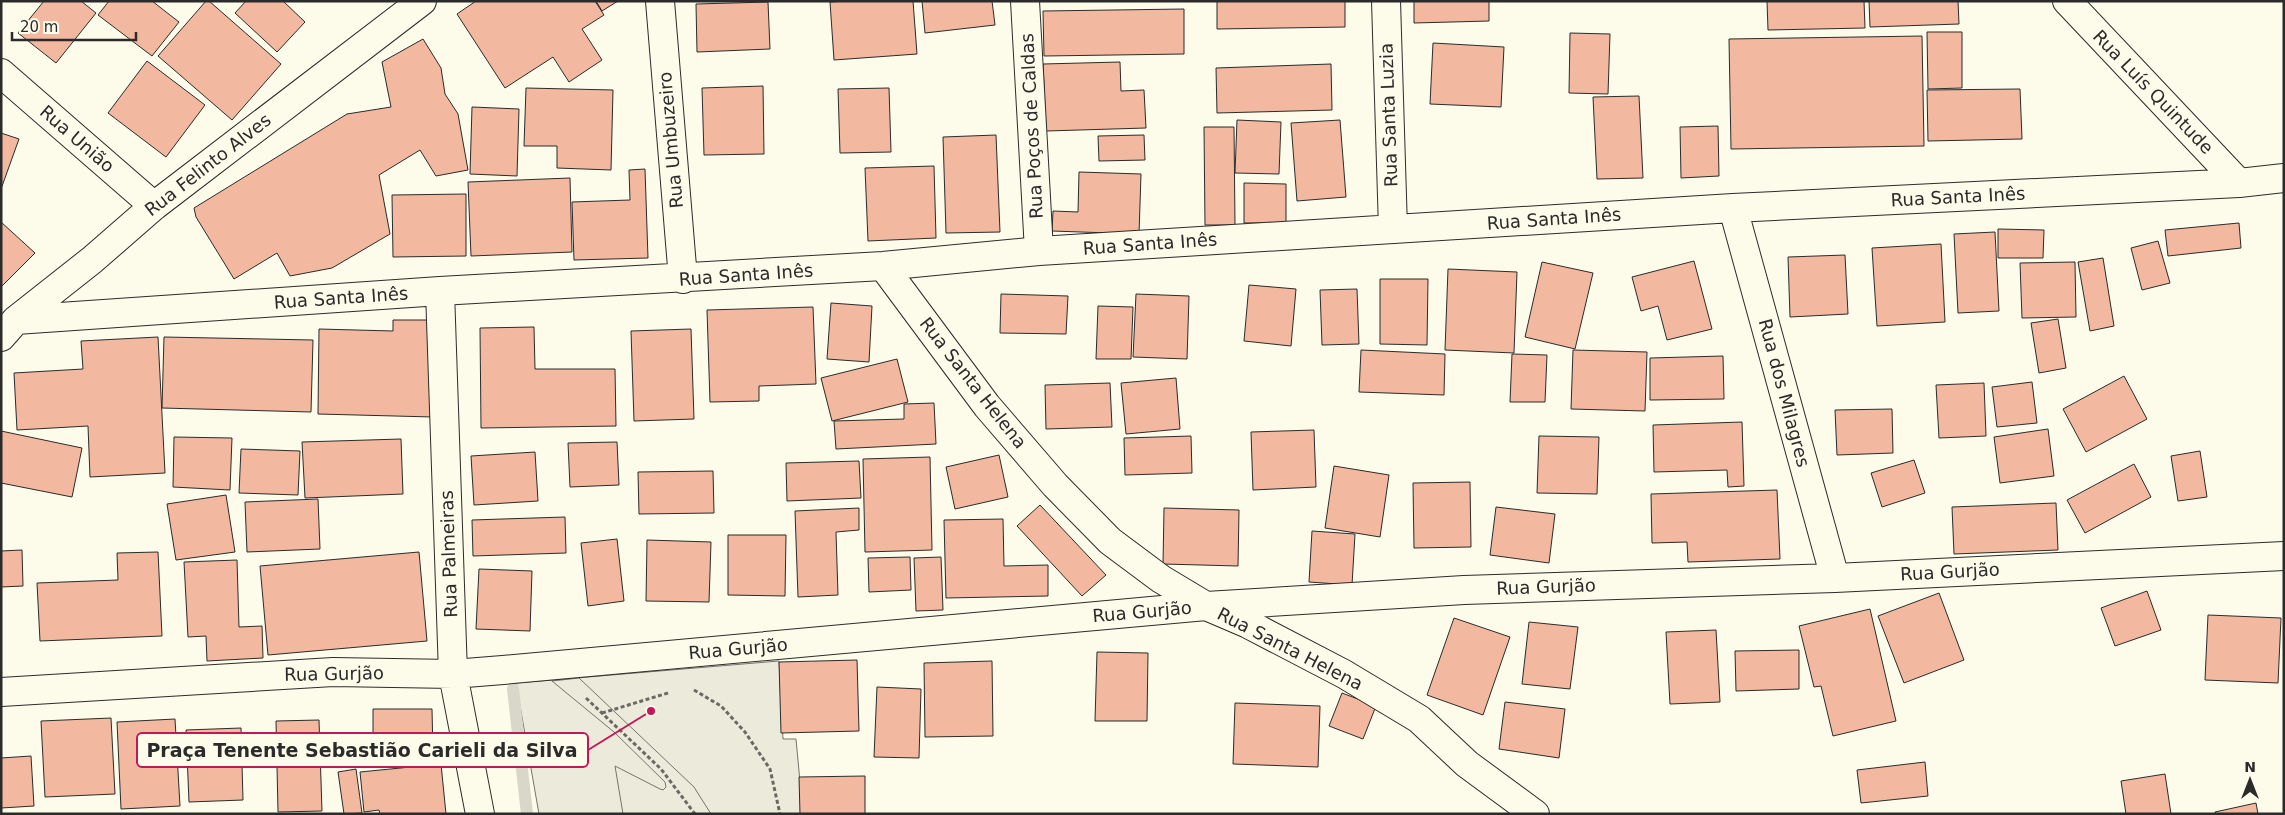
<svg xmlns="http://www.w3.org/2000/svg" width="2285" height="815" viewBox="0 0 2285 815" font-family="'DejaVu Sans',sans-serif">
<rect width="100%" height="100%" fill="#fdfbea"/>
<path fill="#ecebdb" stroke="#74746e" d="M 779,661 L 783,739 L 796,739 L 803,814 L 539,814 L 516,683 Z"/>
<path fill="#eceadb" stroke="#74746e" d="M 579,678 L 694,787 L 711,814 L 623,814 L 615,766 L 660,789 L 663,790 L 666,787 L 665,782 L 614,732 L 552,681 Z"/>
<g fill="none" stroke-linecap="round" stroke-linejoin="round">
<path stroke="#d8d7c9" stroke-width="12" d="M 513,689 L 527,814"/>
</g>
<path fill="#f2b8a0" stroke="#2b2b2b" d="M 44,1 L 81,1 L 96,13 L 56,63 L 18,33 Z
M 109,1 L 152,1 L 179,22 L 152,56 L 98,15 Z
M 206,1 L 209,1 L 281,64 L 232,120 L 158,56 Z
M 246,1 L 283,1 L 305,22 L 277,52 L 235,13 Z
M 476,1 L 595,1 L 604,15 L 582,29 L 602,60 L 569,82 L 553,57 L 505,88 L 457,14 Z
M 596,1 L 618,1 L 602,11 Z
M 848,1 L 913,1 L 917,54 L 834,60 L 830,2 Z
M 922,1 L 992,1 L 995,25 L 925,33 Z
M 1217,1 L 1345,1 L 1345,27 L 1217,29 Z
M 1414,1 L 1489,1 L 1489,21 L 1414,23 Z
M 1767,1 L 1864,1 L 1865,28 L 1768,30 Z
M 1869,1 L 1958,1 L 1959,24 L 1870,27 Z
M 768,2 L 770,49 L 697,52 L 696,4 Z
M 1184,9 L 1184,54 L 1044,56 L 1043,11 Z
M 1927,32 L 1962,32 L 1962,88 L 1928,89 Z
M 1570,33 L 1610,34 L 1608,94 L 1569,93 Z
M 1922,36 L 1924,146 L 1731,149 L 1729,39 Z
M 423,39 L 441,68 L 445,94 L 458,114 L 468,170 L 436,176 L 420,150 L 379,175 L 390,234 L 332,268 L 290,276 L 277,253 L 234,279 L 196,217 L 194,208 L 347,114 L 391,107 L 382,62 Z
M 1433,43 L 1504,47 L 1501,107 L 1430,104 Z
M 147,61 L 205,105 L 166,157 L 108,113 Z
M 1120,62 L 1121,91 L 1144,90 L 1146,128 L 1046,131 L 1043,64 Z
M 1331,64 L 1332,110 L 1217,113 L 1216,68 Z
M 763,86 L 764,154 L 704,155 L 702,88 Z
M 526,88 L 613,90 L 611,170 L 557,168 L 557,146 L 524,146 Z
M 889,88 L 891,152 L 840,153 L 838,89 Z
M 2020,89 L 2022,139 L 1928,141 L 1927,90 Z
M 1639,96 L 1643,178 L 1597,179 L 1593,97 Z
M 472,107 L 519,109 L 517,176 L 470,174 Z
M 1237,120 L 1281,122 L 1279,174 L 1235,173 Z
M 1340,120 L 1346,197 L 1297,201 L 1291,123 Z
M 1718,126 L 1719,176 L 1681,178 L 1680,127 Z
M 1204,127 L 1234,127 L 1235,225 L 1205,225 Z
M 1,133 L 19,139 L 1,189 Z
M 996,135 L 1000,232 L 946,233 L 943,137 Z
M 1144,135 L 1145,160 L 1099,161 L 1098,136 Z
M 934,166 L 936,238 L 868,241 L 865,168 Z
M 645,169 L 648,258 L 574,260 L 572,202 L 630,200 L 629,170 Z
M 1079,172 L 1141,174 L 1139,234 L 1052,231 L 1053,211 L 1078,212 Z
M 570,178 L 572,252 L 471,256 L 468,182 Z
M 1244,183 L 1286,184 L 1286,223 L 1244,223 Z
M 466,194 L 466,256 L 393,257 L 392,195 Z
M 1,222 L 35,253 L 1,287 Z
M 2239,223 L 2241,248 L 2168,256 L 2165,230 Z
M 1998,229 L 2044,230 L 2043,258 L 1998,258 Z
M 1995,232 L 1999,311 L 1958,313 L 1954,234 Z
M 2158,241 L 2170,283 L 2142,290 L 2131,248 Z
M 1941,244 L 1945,322 L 1877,326 L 1872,248 Z
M 1845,255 L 1848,314 L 1790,317 L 1788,257 Z
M 2103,258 L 2114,326 L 2090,331 L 2078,262 Z
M 1694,261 L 1712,329 L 1667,340 L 1658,306 L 1641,311 L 1632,277 Z
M 1542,262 L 1593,273 L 1575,349 L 1525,337 Z
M 2075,262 L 2076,317 L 2022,318 L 2020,263 Z
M 1448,269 L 1517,272 L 1514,353 L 1445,350 Z
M 1380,279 L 1428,279 L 1427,345 L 1380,344 Z
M 1249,285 L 1296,289 L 1291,346 L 1244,341 Z
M 1357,289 L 1359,344 L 1322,345 L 1320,290 Z
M 1001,294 L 1068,296 L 1066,334 L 1000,333 Z
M 1136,294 L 1189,296 L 1187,359 L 1133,357 Z
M 831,303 L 872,306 L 869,362 L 827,359 Z
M 1098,306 L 1133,307 L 1131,359 L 1096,359 Z
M 813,307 L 816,384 L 759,386 L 759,401 L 710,402 L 707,310 Z
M 2058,319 L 2066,368 L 2039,373 L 2031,323 Z
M 393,320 L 435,320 L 433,417 L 318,414 L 319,329 L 393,331 Z
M 534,327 L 535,369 L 615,369 L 616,426 L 481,428 L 480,328 Z
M 691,329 L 694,419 L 634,421 L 631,331 Z
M 158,337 L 165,473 L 90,477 L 88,426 L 17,430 L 14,373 L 83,369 L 81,341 Z
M 164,337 L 313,340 L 311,412 L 162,408 Z
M 1361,350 L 1445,354 L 1444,395 L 1359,392 Z
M 1573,350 L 1647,352 L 1645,411 L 1571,409 Z
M 1512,354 L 1547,355 L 1545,402 L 1510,402 Z
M 1723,356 L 1724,399 L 1650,400 L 1650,358 Z
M 897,359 L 908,402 L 832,421 L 821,378 Z
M 2124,376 L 2147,419 L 2086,452 L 2063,409 Z
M 1176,378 L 1180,429 L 1126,434 L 1121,383 Z
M 2032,382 L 2037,423 L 1997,427 L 1992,387 Z
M 1110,383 L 1112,427 L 1046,429 L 1045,385 Z
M 1984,383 L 1986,436 L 1939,438 L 1936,385 Z
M 934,403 L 936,444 L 836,449 L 834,421 L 904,419 L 904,404 Z
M 1892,409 L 1893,453 L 1837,455 L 1835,410 Z
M 1742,422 L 1744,486 L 1728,487 L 1727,470 L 1654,472 L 1653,425 Z
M 2048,429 L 2054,476 L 2000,483 L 1994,437 Z
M 1314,430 L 1316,487 L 1253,490 L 1251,432 Z
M 1,431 L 82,448 L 72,497 L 1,483 Z
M 1191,436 L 1192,473 L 1125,475 L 1124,438 Z
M 1539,436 L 1599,437 L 1597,494 L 1537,493 Z
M 174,437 L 232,438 L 230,490 L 173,487 Z
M 401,439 L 403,494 L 305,498 L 302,442 Z
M 617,442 L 619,485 L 570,487 L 568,443 Z
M 241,449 L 300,451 L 298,495 L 239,493 Z
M 2200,451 L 2207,497 L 2178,501 L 2171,456 Z
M 535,452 L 538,501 L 474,505 L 471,456 Z
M 999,455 L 1008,497 L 955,509 L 946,467 Z
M 930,457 L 932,550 L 865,552 L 863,459 Z
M 1914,460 L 1925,493 L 1882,507 L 1871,473 Z
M 859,461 L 861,498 L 787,501 L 786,463 Z
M 2134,464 L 2151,497 L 2085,533 L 2067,500 Z
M 1334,466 L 1389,475 L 1380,537 L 1325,528 Z
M 713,471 L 714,513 L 639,514 L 638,472 Z
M 1470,482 L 1471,547 L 1414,548 L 1413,483 Z
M 1777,490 L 1780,559 L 1688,562 L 1687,542 L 1652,543 L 1651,494 Z
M 226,495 L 235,552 L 176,560 L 167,504 Z
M 318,499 L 320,549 L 247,552 L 245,502 Z
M 2056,503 L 2058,550 L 1954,554 L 1952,507 Z
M 1040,505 L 1106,575 L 1082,596 L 1017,526 Z
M 1496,507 L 1555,514 L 1549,563 L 1490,555 Z
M 859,508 L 859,530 L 836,532 L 838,595 L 798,597 L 795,511 Z
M 1164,508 L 1239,510 L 1238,566 L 1163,564 Z
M 565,517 L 566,553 L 473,556 L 472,520 Z
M 1003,519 L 1004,566 L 1048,565 L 1048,596 L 946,598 L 944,520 Z
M 1312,531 L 1355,534 L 1352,585 L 1309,582 Z
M 728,535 L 786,535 L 785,596 L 728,595 Z
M 617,539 L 624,601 L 588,606 L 581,543 Z
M 647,540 L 711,542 L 709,602 L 646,601 Z
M 22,550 L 23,586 L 1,587 L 1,551 Z
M 158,552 L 162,636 L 40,641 L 37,583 L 118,580 L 117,553 Z
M 419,552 L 427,641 L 268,655 L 260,566 Z
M 910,557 L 911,590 L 869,592 L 868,558 Z
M 941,557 L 943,610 L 916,611 L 914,558 Z
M 237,560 L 239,627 L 262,626 L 263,658 L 207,661 L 206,636 L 188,637 L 184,562 Z
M 479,569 L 532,571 L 530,631 L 476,629 Z
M 2147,591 L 2161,630 L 2115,646 L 2101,608 Z
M 1939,593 L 1964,660 L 1904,683 L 1878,616 Z
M 1870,609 L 1896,721 L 1833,736 L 1821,686 L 1814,687 L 1799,626 Z
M 2208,615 L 2281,618 L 2278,683 L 2205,680 Z
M 1454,618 L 1510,637 L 1483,715 L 1427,695 Z
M 1529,622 L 1578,627 L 1570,689 L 1522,684 Z
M 1716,630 L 1720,702 L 1670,704 L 1666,632 Z
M 1799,650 L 1799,689 L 1736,691 L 1735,651 Z
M 1097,652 L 1148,653 L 1147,721 L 1095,721 Z
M 857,660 L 859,731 L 781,733 L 779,662 Z
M 992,661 L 993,736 L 925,737 L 924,663 Z
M 877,687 L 921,689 L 919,758 L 874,757 Z
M 1342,693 L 1376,706 L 1363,739 L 1329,726 Z
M 1505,702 L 1565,709 L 1559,758 L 1499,749 Z
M 1235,703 L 1320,706 L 1318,767 L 1233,764 Z
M 373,709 L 432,709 L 433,754 L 373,755 Z
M 111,718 L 115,794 L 45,797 L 41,721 Z
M 175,719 L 180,806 L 121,809 L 117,722 Z
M 319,720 L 322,811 L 278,812 L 276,721 Z
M 241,728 L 243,800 L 189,802 L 186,730 Z
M 31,756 L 34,806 L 1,808 L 1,758 Z
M 1925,762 L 1928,796 L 1861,803 L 1857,770 Z
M 441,764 L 446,814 L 380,814 L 379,810 L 364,812 L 360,772 Z
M 356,769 L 362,813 L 344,814 L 338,772 Z
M 2165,774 L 2171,814 L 2126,814 L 2121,781 Z
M 865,776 L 865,814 L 800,814 L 799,777 Z
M 2256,803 L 2258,814 L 2215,814 L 2215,812 Z"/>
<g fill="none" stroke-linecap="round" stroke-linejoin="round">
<g stroke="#2b2b2b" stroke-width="30">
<path id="minor" d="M 660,1 L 683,279
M 1025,1 L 1039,251
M 1386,1 L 1393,229
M 2067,1 L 2239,183
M 1,73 L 154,206
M 1733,208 L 1835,578
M 883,266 L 987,406 L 1055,485 L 1110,541 L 1161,579 L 1206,606 L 1248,624 L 1344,674 L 1419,719 L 1467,764 L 1535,814
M 440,291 L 453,674 L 480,814
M 16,320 L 440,291 L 883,266 L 1039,251 L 1733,208 L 2239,183 L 2284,178
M 1,337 L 16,320 L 92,260 L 154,206 L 422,1
M 1,692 L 333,672 L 453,674 L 503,670 L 1206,606 L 1464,590 L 1835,578 L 2284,556"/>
</g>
<path stroke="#6a6964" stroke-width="3" stroke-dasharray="4 2.5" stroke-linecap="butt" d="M 694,690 L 721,706 L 745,732 L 770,769 L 780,814
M 586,698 L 661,769 L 695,814
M 602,713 L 668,693"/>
<use href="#minor" stroke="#fdfbea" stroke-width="28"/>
</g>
<g text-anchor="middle" stroke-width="4" stroke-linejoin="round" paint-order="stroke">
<g font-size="18" fill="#2b2b2b" stroke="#fdfbea">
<text transform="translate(2153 92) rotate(46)" y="6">Rua Luís Quintude</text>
<text transform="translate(1389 115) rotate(-92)" y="6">Rua Santa Luzia</text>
<text transform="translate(1032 126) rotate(-93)" y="6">Rua Poços de Caldas</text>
<text transform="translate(77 139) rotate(41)" y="6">Rua União</text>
<text transform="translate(671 140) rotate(-95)" y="6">Rua Umbuzeiro</text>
<text transform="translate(208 165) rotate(-38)" y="6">Rua Felinto Alves</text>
<text transform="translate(1958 197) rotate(-3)" y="6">Rua Santa Inês</text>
<text transform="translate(1554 219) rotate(-4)" y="6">Rua Santa Inês</text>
<text transform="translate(1150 244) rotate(-4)" y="6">Rua Santa Inês</text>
<text transform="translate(746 275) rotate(-4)" y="6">Rua Santa Inês</text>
<text transform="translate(341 298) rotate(-4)" y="6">Rua Santa Inês</text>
<text transform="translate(973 383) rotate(52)" y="6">Rua Santa Helena</text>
<text transform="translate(1784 393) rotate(75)" y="6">Rua dos Milagres</text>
<text transform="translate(449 554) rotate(-92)" y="6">Rua Palmeiras</text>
<text transform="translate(1950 572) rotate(-3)" y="6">Rua Gurjão</text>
<text transform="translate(1546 587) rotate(-2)" y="6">Rua Gurjão</text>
<text transform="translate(1142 612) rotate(-5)" y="6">Rua Gurjão</text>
<text transform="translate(738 649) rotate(-5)" y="6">Rua Gurjão</text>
<text transform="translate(1290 649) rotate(27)" y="6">Rua Santa Helena</text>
<text transform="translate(334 674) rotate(-1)" y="6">Rua Gurjão</text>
</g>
</g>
<path fill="none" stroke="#c2185b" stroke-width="2" d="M651 711L588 750"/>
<circle fill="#c2185b" stroke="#fdfbea" stroke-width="2" cx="651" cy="711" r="5"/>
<rect fill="#fdfbea" stroke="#c2185b" stroke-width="2" x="137" y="733" width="451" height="34" rx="5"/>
<g font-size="19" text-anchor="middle" font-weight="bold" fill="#2b2b2b">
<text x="362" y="757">Praça Tenente Sebastião Carieli da Silva</text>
</g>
<rect width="2285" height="815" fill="none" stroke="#2b2b2b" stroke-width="5"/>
<g transform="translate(2250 780)" stroke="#fdfbea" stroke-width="4" paint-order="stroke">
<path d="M0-4L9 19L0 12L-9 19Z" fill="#2b2b2b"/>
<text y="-8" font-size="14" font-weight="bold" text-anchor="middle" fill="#2b2b2b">N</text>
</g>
<path d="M12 32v8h124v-8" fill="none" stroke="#2b2b2b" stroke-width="2.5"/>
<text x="20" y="32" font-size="15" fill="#2b2b2b" stroke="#fdfbea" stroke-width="4" paint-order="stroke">20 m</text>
</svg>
